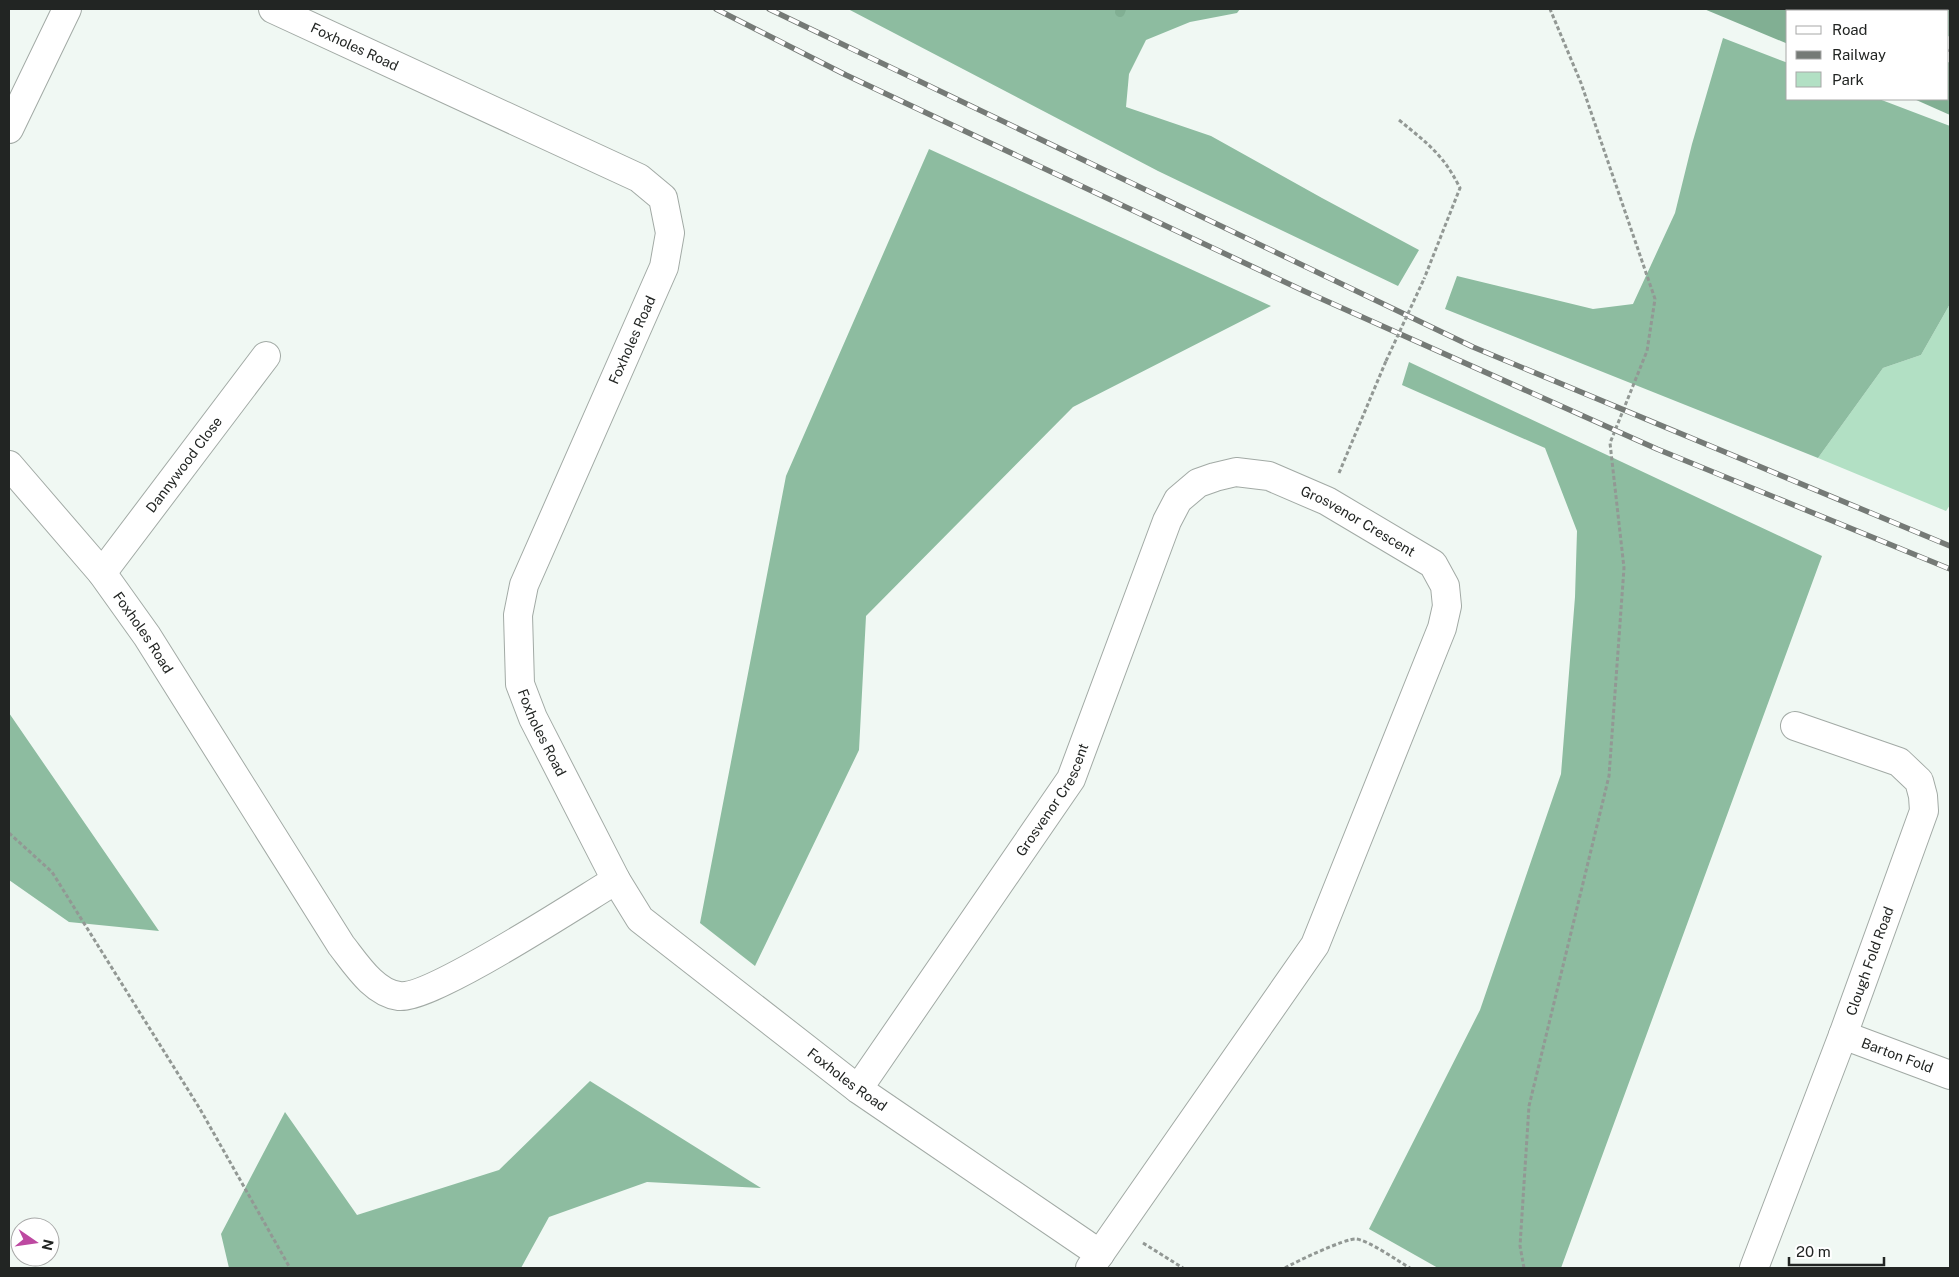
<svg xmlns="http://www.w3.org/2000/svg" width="1959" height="1277" viewBox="0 0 1959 1277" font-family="'Public Sans',sans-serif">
<rect width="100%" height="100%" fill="#f0f8f3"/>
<path fill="#b2e0c4" d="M 1950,304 L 1950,505 L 1946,511 L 1818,458 L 1883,368 L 1921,355 Z"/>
<path fill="#8dbca0" d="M 848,9 L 1240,9 L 1237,13 L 1190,22 L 1146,40 L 1129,74 L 1126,107 L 1211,136 L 1322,198 L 1419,250 L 1398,286 L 1158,171 Z
M 1845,9 L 1950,9 L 1950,37 L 1948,36 L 1948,11 L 1851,11 Z
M 1723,38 L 1788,63 L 1788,99 L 1879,99 L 1950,126 L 1950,304 L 1921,355 L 1883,368 L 1818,458 L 1445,309 L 1457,276 L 1593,309 L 1633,304 L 1675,213 L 1692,144 Z
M 929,149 L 1271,306 L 1073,407 L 866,616 L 859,750 L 755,966 L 700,923 L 786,476 Z
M 1409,362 L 1822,556 L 1561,1268 L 1438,1268 L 1369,1229 L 1480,1010 L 1561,774 L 1575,597 L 1577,531 L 1545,448 L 1402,385 Z
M 9,713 L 159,931 L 69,922 L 9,880 Z
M 590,1081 L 761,1188 L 647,1182 L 549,1217 L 521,1268 L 229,1268 L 221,1234 L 285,1112 L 357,1215 L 499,1170 Z"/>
<path fill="#81af93" d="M 1704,9 L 1820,9 L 1826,11 L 1788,11 L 1788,44 Z
M 1948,62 L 1950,63 L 1950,115 L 1914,99 L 1948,99 Z"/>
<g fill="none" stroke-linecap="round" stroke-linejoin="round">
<path stroke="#81af93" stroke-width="10" d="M 1120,12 L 1121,9"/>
<g stroke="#a2aaa5" stroke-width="30">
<g id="minor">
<path id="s1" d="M 273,9 L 639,178 L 663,198 L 670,233 L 664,267 L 524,585 L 518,615 L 520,684 L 533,718 L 616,880 L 640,919 L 858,1089 L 1100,1254"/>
<path d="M 9,129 L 67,9"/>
<path id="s2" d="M 9,465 L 102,573 L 147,636 L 341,945 C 356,964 374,993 399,996 C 431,1000 581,901 616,880"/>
<path id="s3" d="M 102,573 L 266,356"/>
<path id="s4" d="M 1843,1035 L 1950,1075"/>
<path id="s5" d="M 858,1089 L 1071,779 L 1167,521 L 1178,500 L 1198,483 L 1215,477 L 1236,472 L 1269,476 L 1327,501 L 1433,564 L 1445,586 L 1447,606 L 1442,628 L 1315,945 L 1090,1268"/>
<path id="s6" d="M 1754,1268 L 1843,1035 L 1924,811 L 1923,796 L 1919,781 L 1899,762 L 1795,726"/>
</g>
</g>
<path stroke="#929894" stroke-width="3" stroke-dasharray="4 2.5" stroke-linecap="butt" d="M 1845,9 L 1851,11
M 1948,50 L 1950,51
M 1399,120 C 1428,144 1443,154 1460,188 L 1424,279
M 1339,473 L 1386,361
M 9,833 L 52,872 L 200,1109 L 290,1268
M 1143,1243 L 1183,1268
M 1285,1268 C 1295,1262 1346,1238 1356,1239 C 1368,1240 1398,1261 1410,1268
M 1524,1268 L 1520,1246 L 1529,1106 L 1609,776 L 1624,568 L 1610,443 L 1647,351 L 1655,299 L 1581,83 L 1550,9"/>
<use href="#minor" stroke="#fff" stroke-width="28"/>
<g stroke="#757a76" stroke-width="5.5">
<path id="rail" d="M 716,9 L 846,75 L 1304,291 L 1657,449 L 1950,569
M 769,9 L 1473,347 L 1950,546"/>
</g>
<use href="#rail" stroke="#fff" stroke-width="4" stroke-dasharray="11" stroke-linecap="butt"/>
<path stroke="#929894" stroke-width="3" stroke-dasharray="4 2.5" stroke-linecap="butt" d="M 1386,361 L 1424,279"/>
</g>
<g text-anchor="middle" stroke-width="5" stroke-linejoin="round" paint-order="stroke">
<g font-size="14" fill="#222523" stroke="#fff">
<text dy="5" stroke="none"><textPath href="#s1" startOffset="90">Foxholes Road</textPath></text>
<text transform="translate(632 340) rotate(-66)" y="5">Foxholes Road</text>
<text dy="5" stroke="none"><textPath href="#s3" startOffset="136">Dannywood Close</textPath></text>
<text dy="5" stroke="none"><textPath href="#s5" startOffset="874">Grosvenor Crescent</textPath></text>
<text dy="5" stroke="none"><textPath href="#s2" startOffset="215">Foxholes Road</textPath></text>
<text dy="5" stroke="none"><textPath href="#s1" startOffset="1005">Foxholes Road</textPath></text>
<text dy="5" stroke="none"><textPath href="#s5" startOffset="349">Grosvenor Crescent</textPath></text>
<text dy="5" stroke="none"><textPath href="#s6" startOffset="328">Clough Fold Road</textPath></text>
<text dy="5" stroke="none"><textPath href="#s4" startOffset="58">Barton Fold</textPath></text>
<text dy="5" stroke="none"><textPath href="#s1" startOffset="1478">Foxholes Road</textPath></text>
</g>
</g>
<rect width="1959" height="1277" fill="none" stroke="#222523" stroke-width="20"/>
<rect x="1786" y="10" width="162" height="90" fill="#ffffff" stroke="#a7a8a7"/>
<rect x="1796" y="26" width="25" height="8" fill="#ffffff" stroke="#a7a8a7"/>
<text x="1832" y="35" font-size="15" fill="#222523">Road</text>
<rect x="1796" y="51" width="25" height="8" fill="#757a76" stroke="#a7a8a7"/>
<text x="1832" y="60" font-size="15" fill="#222523">Railway</text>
<rect x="1796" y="72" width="25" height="15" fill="#b2e0c4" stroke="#a7a8a7"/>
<text x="1832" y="85" font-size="15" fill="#222523">Park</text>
<g transform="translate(35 1242) rotate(103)"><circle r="24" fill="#ffffff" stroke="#a7a8a7"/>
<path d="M0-4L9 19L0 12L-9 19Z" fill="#bd49a1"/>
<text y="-8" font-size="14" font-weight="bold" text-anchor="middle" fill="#222523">N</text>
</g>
<path d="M1789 1257v8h95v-8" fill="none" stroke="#222523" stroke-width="2.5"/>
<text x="1796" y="1257" font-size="15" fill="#222523" stroke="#ffffff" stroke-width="4" paint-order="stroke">20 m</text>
</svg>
